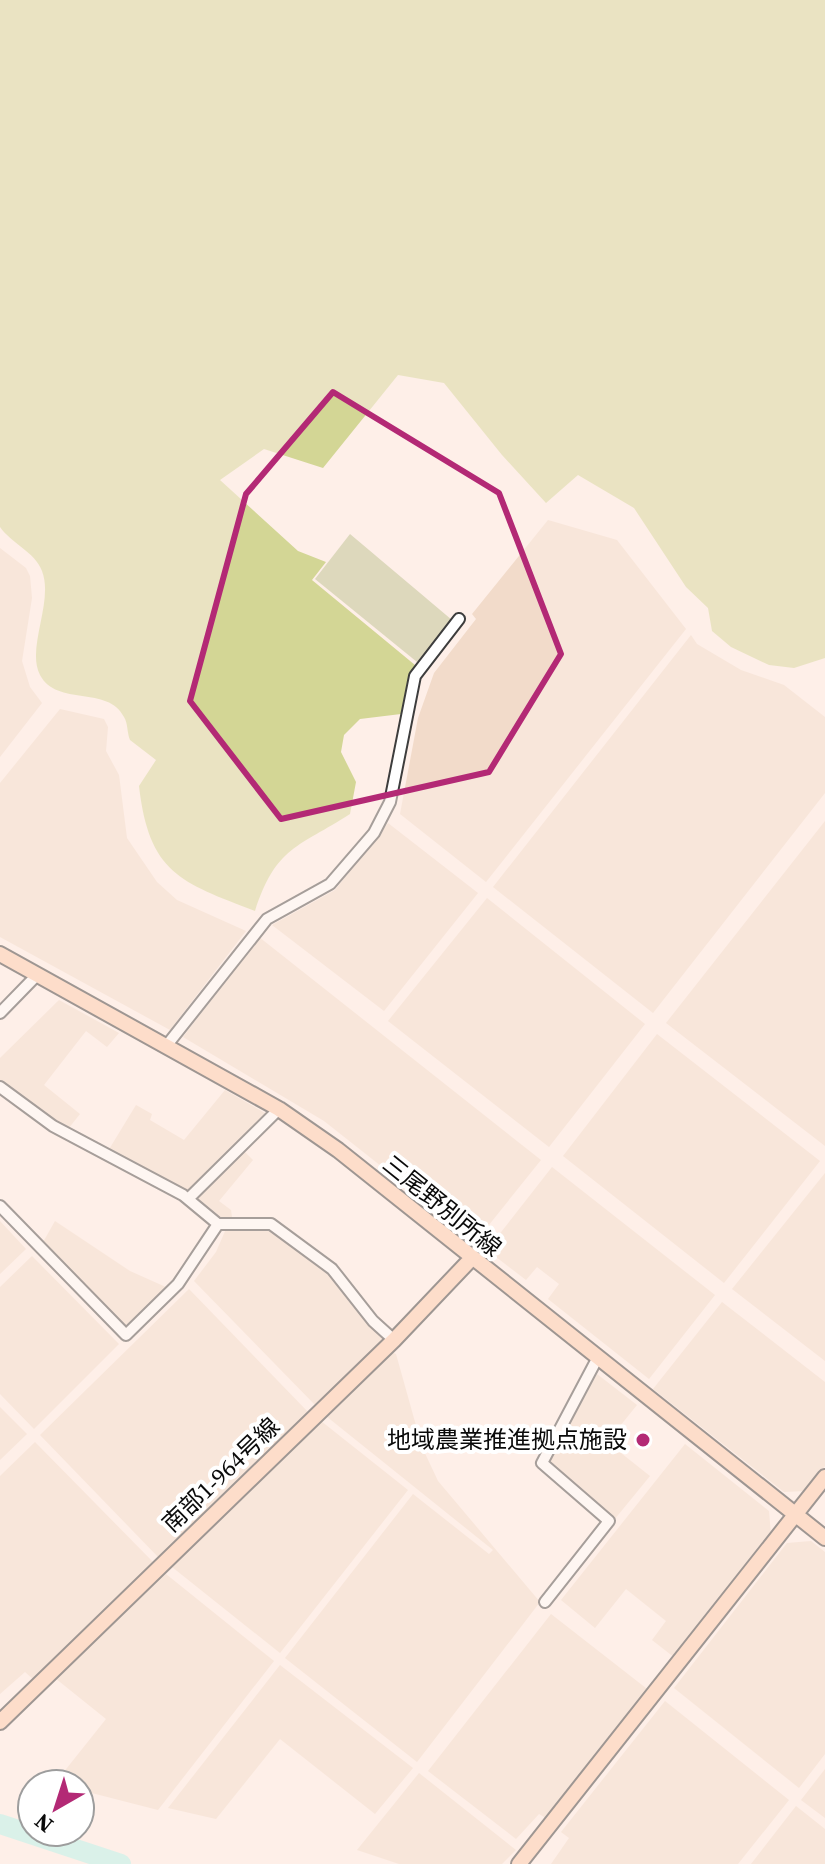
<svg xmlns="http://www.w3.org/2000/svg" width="825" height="1864" viewBox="0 0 825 1864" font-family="'Source Serif 4','Noto Sans JP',serif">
<rect width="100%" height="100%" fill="#feefe8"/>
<path fill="#f2dbca" d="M 548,520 L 617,540 L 686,629 L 486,882 L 400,814 L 418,718 L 434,673 L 476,619 L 472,614 Z
M 0,548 L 26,568 L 30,576 L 32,598 L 22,661 L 30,687 L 42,703 L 0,757 Z
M 691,635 L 697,644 L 741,670 L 784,685 L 825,717 L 825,793 L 653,1013 L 493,887 Z
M 60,709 L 104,719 L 108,727 L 106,751 L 119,775 L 127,838 L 157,882 L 177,900 L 246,931 L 170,1030 L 0,937 L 0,783 Z
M 825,821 L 825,1146 L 666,1023 Z
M 388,823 L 478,893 L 384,1011 L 272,925 L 335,890 Z
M 487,898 L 645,1024 L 549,1147 L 388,1021 Z
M 259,937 L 541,1160 L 476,1241 L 324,1121 L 183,1037 Z
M 59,1000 L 119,1033 L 107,1047 L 86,1031 L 44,1085 L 80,1114 L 68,1129 L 0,1081 L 0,1058 Z
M 657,1034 L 820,1161 L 724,1283 L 563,1156 Z
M 225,1090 L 265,1113 L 266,1118 L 191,1191 L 183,1191 L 108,1151 L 136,1105 L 152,1114 L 150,1120 L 184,1140 Z
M 244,1151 L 253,1160 L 219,1201 L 231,1210 L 232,1217 L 221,1217 L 196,1197 Z
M 552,1167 L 715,1295 L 649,1379 L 548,1299 L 559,1284 L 537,1267 L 526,1280 L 487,1250 Z
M 825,1173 L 825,1361 L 732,1289 Z
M 0,1221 L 26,1249 L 0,1274 Z
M 55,1221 L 130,1271 L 168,1288 L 126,1329 L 42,1244 Z
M 226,1229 L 270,1229 L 328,1271 L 386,1339 L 316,1406 L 194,1281 L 216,1252 Z
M 32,1256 L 119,1344 L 34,1429 L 0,1394 L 0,1287 Z
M 189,1289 L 309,1413 L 159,1558 L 40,1435 Z
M 722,1302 L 825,1382 L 825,1466 L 805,1491 L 784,1492 L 653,1389 Z
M 391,1352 L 396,1354 L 422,1447 L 438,1481 L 540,1602 L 417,1762 L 285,1658 L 413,1494 L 489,1554 L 493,1550 L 326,1416 Z
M 597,1374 L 637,1405 L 607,1442 L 650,1476 L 614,1520 L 548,1462 Z
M 0,1407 L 27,1434 L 0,1460 Z
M 321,1421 L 408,1490 L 280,1653 L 172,1567 Z
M 35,1442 L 154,1563 L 34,1680 L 25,1672 L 0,1694 L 0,1476 Z
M 685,1444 L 769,1511 L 771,1535 L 675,1658 L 652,1640 L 666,1621 L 626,1589 L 595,1628 L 561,1600 Z
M 811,1541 L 825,1552 L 825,1754 L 799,1788 L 674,1688 L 787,1543 Z
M 166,1574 L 274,1661 L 158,1810 L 80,1790 L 80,1784 L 55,1783 L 106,1719 L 55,1678 Z
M 551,1614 L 651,1692 L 549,1820 L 539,1814 L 516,1839 L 428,1771 Z
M 280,1665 L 413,1768 L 375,1814 L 280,1739 L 216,1819 L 168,1808 Z
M 665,1701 L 789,1800 L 738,1864 L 551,1864 L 569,1838 L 561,1832 Z
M 825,1769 L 825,1818 L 801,1800 Z
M 419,1773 L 516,1850 L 502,1864 L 399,1864 L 357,1850 Z
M 796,1806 L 825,1829 L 825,1864 L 751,1864 Z"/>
<path fill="#d3d695" d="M 0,0 L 825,0 L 825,658 L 794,668 L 769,665 L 731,647 L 712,631 L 708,608 L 686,587 L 634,508 L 578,475 L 546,503 L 502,455 L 444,383 L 398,375 L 323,468 L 264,449 L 220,480 L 298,551 L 326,562 L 312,580 L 415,665 L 408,678 L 401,714 L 360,719 L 344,735 L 341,752 L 356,782 L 350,814 C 299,847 276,846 255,911 C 180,882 149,873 139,786 L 156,760 L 130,740 C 127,733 128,723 124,717 C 108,685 57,707 40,675 C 26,648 54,602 42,571 C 35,552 11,543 0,527 Z"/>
<path fill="#ddd8bc" d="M 350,534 L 452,620 L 417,662 L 315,579 Z"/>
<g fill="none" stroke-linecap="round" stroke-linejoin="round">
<path stroke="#b0f3eb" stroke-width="20" d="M 0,1824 L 121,1864"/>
<g stroke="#3d3d3d" stroke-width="14">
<path id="street" d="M 0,1013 L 37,975
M 167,1045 L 267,919 L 330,884 L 374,833 L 390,802 L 415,676 L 459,619
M 0,1087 L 53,1126 L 183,1195 L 218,1224 L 271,1224 L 332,1269 L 373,1321 L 394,1340
M 188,1199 L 279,1109
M 0,1206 L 126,1335 L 178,1284 L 218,1224
M 545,1602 L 609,1521 L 542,1463 L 597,1359"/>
</g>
<g stroke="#2c2c2c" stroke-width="18">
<path id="secondary" d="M 0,954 L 279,1109 L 338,1150 L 825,1538
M 0,1722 L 394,1340 L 471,1259
M 519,1864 L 825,1477"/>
</g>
<use href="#street" stroke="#fff" stroke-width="10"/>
<use href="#secondary" stroke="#fcc7a6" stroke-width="14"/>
</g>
<path d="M0 0H825V1864H0ZM 333,392 L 499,493 L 561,654 L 489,772 L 281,819 L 190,701 L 246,494 Z" fill="#feefe8" fill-opacity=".55" fill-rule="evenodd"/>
<path fill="none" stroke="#b32975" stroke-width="6" stroke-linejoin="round" d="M 333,392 L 499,493 L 561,654 L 489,772 L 281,819 L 190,701 L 246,494 Z"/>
<circle fill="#b32975" stroke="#fff" stroke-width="3" cx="643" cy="1440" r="8"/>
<g text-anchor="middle" stroke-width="8" stroke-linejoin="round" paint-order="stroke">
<g font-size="24" fill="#0a0a0a" stroke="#fff">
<text transform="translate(442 1206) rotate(39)" y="8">三尾野別所線</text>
<text transform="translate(221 1475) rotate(-44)" y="8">南部1-964号線</text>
</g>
<g font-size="24" fill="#0a0a0a" stroke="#fff" text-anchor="end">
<text x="627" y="1448">地域農業推進拠点施設</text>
</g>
</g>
<g transform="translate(56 1808) rotate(219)"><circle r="38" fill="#ffffff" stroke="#9d9d9d" stroke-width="2"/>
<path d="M0-6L14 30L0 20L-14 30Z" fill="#b32975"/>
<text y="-12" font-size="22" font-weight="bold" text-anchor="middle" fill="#0a0a0a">N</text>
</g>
</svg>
